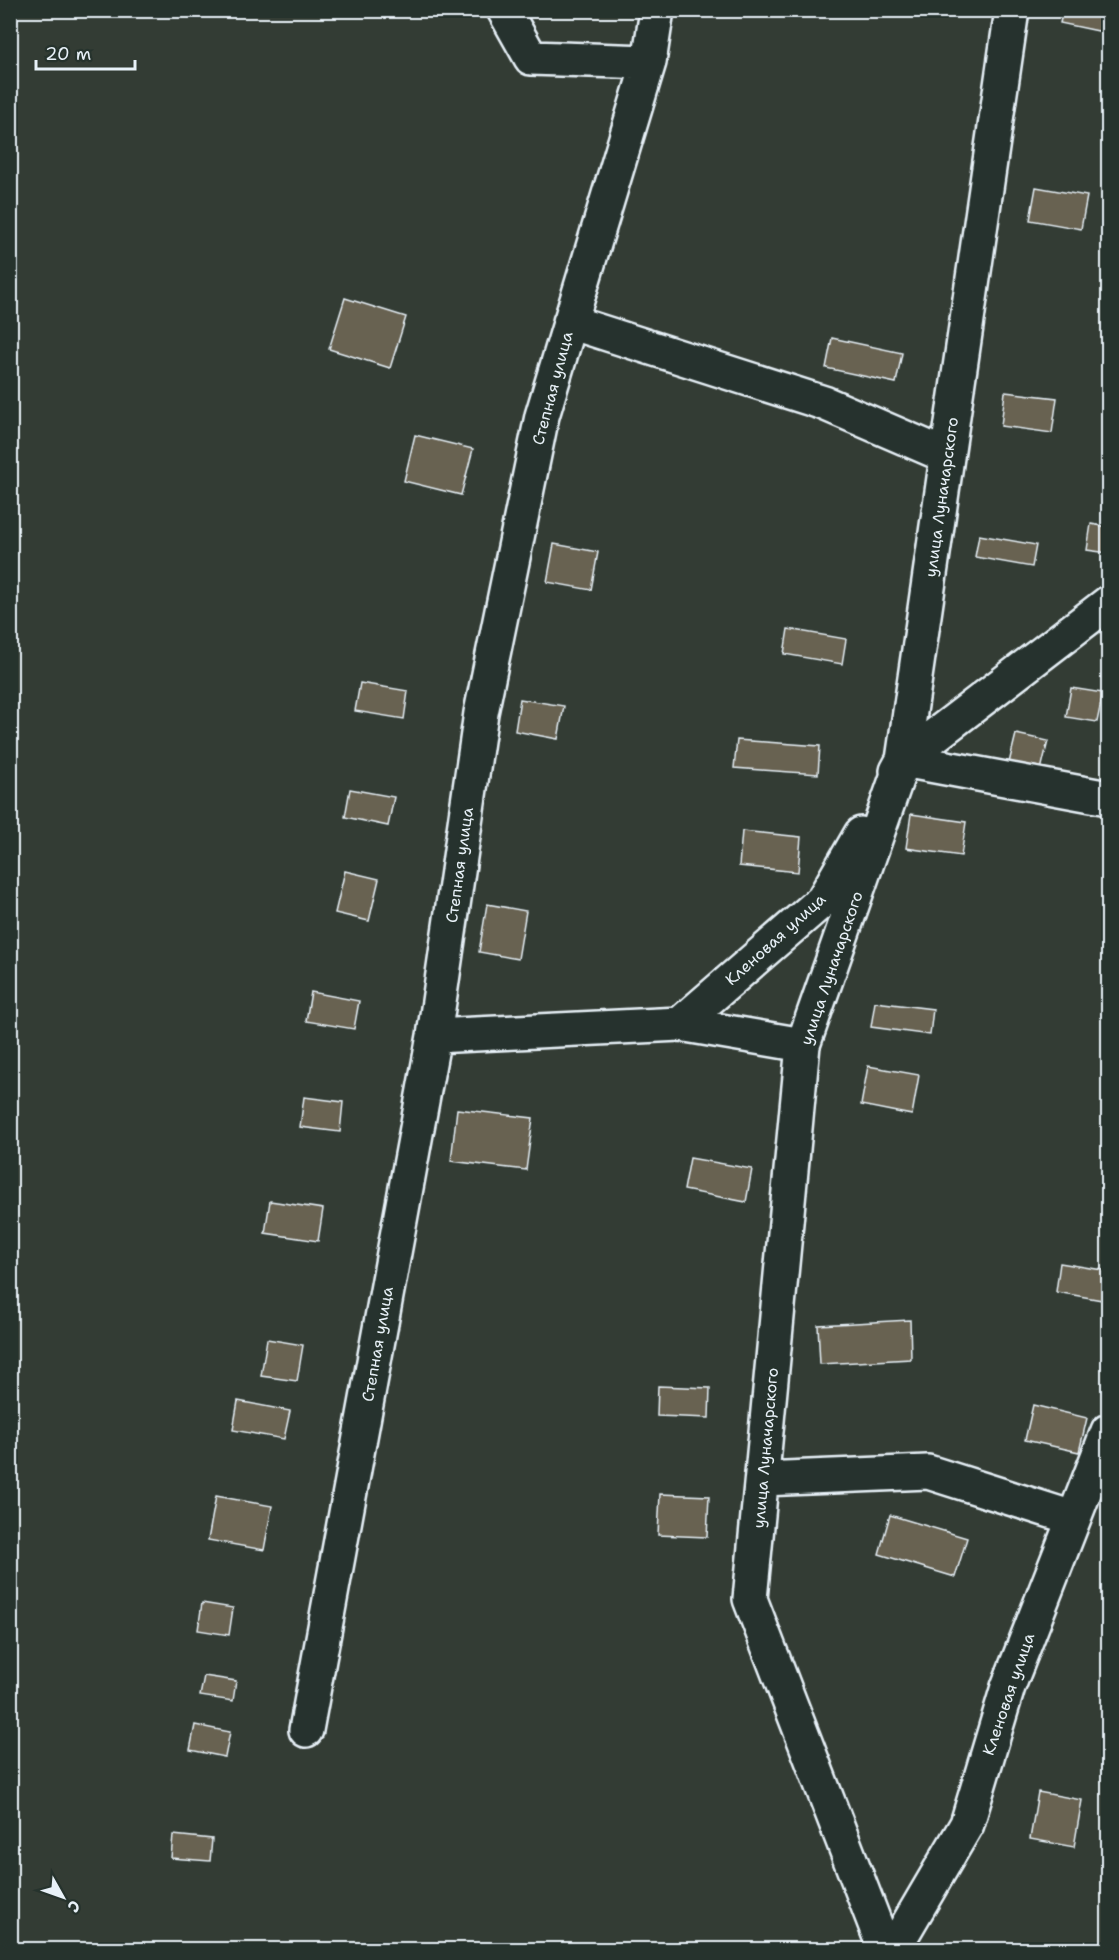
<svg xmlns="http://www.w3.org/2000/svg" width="1119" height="1960" viewBox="0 0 1119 1960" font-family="'Shantell Sans',sans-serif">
<rect width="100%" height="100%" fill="#333c34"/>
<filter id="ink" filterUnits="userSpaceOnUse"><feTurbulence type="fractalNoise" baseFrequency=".0167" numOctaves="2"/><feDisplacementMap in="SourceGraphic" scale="12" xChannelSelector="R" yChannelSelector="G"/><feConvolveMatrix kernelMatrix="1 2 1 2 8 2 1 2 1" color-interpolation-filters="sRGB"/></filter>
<g filter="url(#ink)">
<path fill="#686251" stroke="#e8f1f8" stroke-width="1.5" d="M 1063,10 L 1108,10 L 1108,33 L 1060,23 Z
M 1036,187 L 1087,196 L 1081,229 L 1030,220 Z
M 345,298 L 406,317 L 390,368 L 329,349 Z
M 832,338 L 902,353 L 896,383 L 826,368 Z
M 1005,392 L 1057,398 L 1052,433 L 1001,426 Z
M 415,435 L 473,449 L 461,495 L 404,481 Z
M 1091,524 L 1108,527 L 1108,553 L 1087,550 Z
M 979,535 L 1036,545 L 1032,567 L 975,557 Z
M 554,544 L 598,552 L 591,590 L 547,582 Z
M 788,629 L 846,639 L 842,664 L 784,654 Z
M 360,683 L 408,691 L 404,719 L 355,711 Z
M 1071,688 L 1103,693 L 1097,722 L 1066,717 Z
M 520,699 L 564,706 L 558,739 L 515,731 Z
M 1016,734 L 1048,741 L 1040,774 L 1008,767 Z
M 737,740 L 820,746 L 818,774 L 734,768 Z
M 350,789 L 394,797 L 388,826 L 345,817 Z
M 911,814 L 966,822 L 961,856 L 906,848 Z
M 742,831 L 801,837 L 798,872 L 739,866 Z
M 345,871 L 379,879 L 369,921 L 335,913 Z
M 487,904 L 526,911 L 518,959 L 479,952 Z
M 311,992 L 359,1001 L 354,1029 L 306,1021 Z
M 875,1002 L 933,1009 L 930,1035 L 871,1027 Z
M 868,1066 L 919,1075 L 912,1115 L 861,1105 Z
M 304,1097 L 343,1102 L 340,1132 L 300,1127 Z
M 457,1109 L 533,1118 L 526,1170 L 451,1161 Z
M 690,1158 L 752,1169 L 746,1202 L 684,1190 Z
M 270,1201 L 323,1209 L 318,1241 L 265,1233 Z
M 1060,1263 L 1108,1271 L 1108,1301 L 1056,1292 Z
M 910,1320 L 911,1359 L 820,1364 L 818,1325 Z
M 267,1339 L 303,1345 L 297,1381 L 261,1376 Z
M 658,1386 L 710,1388 L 709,1418 L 657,1416 Z
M 238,1401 L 290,1411 L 284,1439 L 233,1430 Z
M 1033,1405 L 1087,1418 L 1079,1452 L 1025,1440 Z
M 660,1494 L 709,1496 L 707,1537 L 658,1535 Z
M 216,1496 L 272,1506 L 264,1550 L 208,1540 Z
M 890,1515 L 967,1538 L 955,1577 L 879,1554 Z
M 202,1603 L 233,1608 L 229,1635 L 198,1630 Z
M 204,1676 L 236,1681 L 233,1701 L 200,1696 Z
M 195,1725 L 230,1732 L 225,1757 L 190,1750 Z
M 1038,1792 L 1082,1800 L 1074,1847 L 1030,1839 Z
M 173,1835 L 212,1839 L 210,1861 L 171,1858 Z"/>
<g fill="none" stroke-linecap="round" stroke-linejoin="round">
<g stroke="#e8f1f8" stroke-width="38">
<path id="minor" d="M 504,10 L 531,58 L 649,62
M 570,322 L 824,403 L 947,456
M 903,760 L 1108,798
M 897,771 L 903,760 L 1108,603
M 680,1024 L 803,1045
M 434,1036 L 680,1024 L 823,900 L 861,834
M 762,1479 L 928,1472 L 1073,1518
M 306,1730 L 434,1036 L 481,713 L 542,416 L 649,62 L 657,10
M 885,1950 L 750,1599 L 803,1045 L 903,760 L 1012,10
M 893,1950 L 967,1824 L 1008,1687 L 1108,1431"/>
</g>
<use href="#minor" stroke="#26332d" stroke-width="33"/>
</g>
</g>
<g text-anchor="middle" stroke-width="4.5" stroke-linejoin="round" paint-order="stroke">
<g font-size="16" fill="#e8f1f8" stroke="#26332d">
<text transform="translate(552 388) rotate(-75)" y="6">Степная улица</text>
<text transform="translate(941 497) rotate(-82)" y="6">улица Луначарского</text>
<text transform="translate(459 865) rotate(-82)" y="6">Степная улица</text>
<text transform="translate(775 939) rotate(-42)" y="6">Кленовая улица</text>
<text transform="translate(831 968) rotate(-71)" y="6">улица Луначарского</text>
<text transform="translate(377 1344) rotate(-80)" y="6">Степная улица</text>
<text transform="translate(765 1448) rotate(-85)" y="6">улица Луначарского</text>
<text transform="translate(1008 1694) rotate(-71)" y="6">Кленовая улица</text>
</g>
</g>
<rect width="1119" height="1960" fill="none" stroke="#26332d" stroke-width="36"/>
<rect x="18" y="18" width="1083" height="1924" fill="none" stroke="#e8f1f8" stroke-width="2" filter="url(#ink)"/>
<g transform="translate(63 1897) rotate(130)" stroke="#26332d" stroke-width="4.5" paint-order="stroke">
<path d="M0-4.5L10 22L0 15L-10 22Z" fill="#e8f1f8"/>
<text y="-9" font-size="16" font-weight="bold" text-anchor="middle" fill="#e8f1f8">С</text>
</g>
<path d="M36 60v9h99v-9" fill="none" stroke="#e8f1f8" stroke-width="3"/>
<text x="45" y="60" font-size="18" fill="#e8f1f8" stroke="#26332d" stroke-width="4.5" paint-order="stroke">20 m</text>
</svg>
